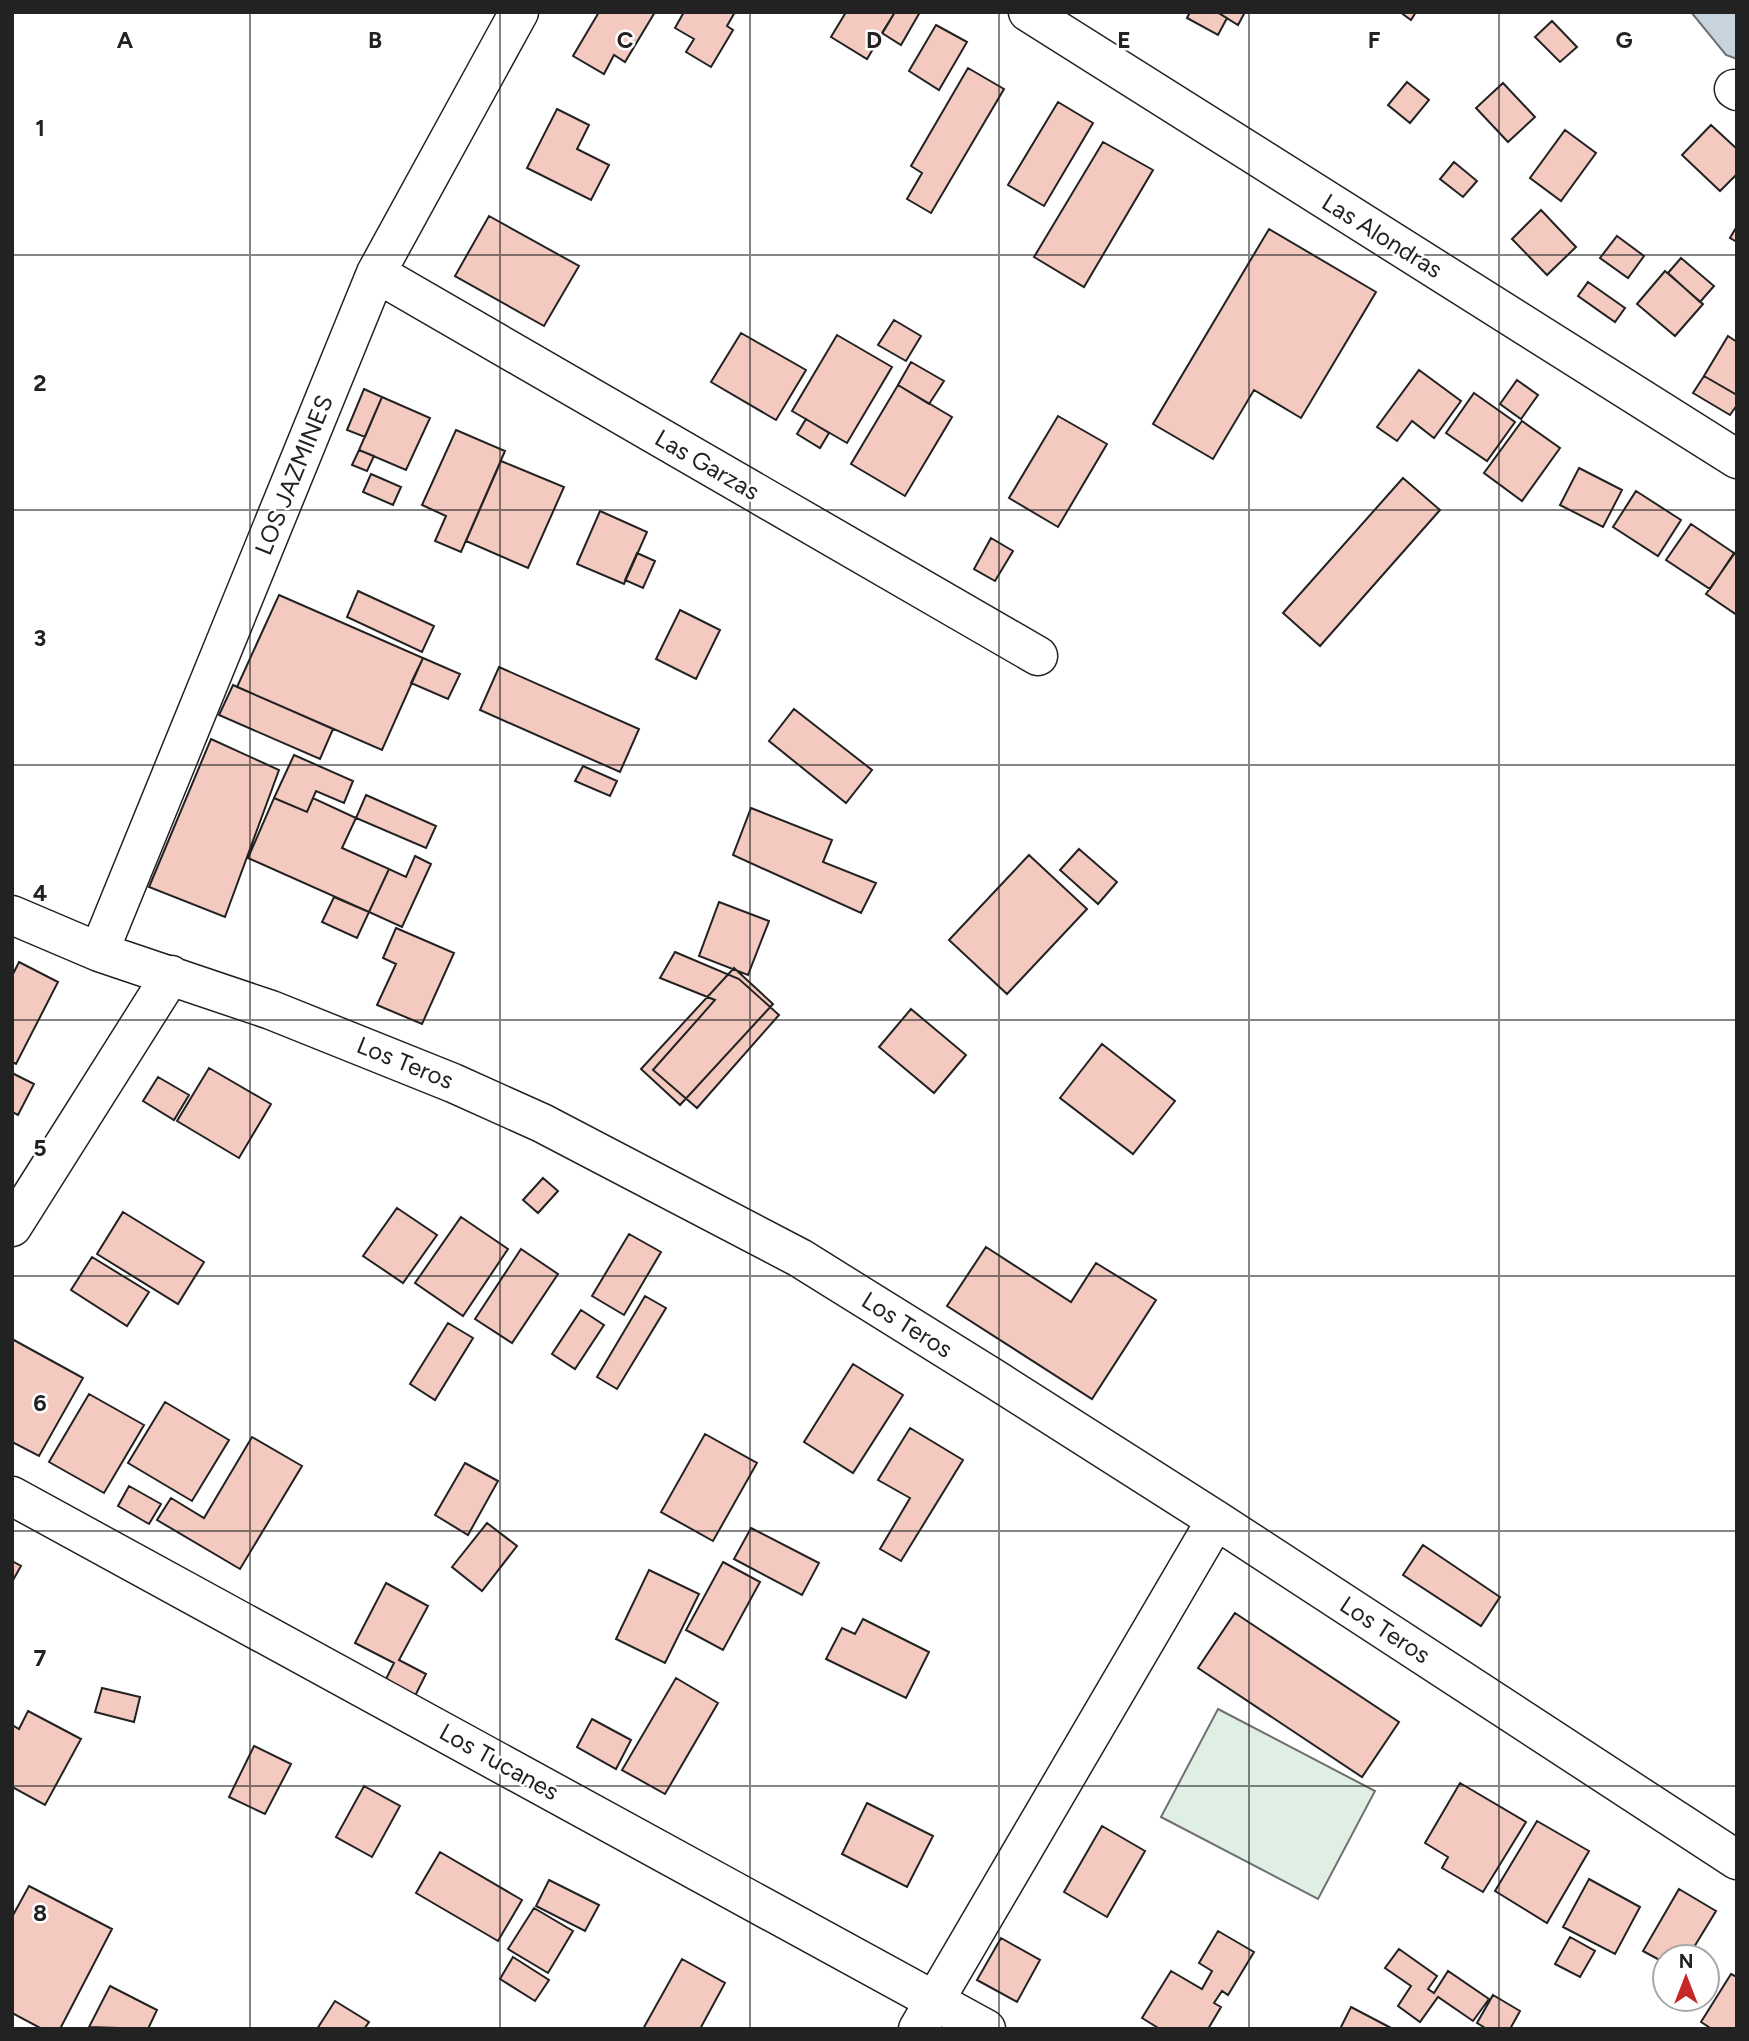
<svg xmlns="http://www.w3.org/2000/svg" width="1749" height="2041" viewBox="0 0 1749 2041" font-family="Figtree,sans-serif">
<rect width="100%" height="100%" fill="#fff"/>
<path fill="#e0efe3" stroke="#6f6f6f" stroke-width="2" d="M 1218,1709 L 1375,1791 L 1318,1899 L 1161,1817 Z"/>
<path fill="#c7d3dd" stroke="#6f6f6f" stroke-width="2" d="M 1691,12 L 1737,13 L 1737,59 L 1726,55 Z"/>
<path fill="#f3c9c0" stroke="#222" stroke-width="2" d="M 599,12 L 655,12 L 625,62 L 614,55 L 604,74 L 573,56 Z
M 684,12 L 735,12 L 727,26 L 733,30 L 711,67 L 686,52 L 694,39 L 675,28 Z
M 846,12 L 895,12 L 867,59 L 831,37 Z
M 895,12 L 920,12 L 901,45 L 882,33 Z
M 1190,12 L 1217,12 L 1227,18 L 1218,35 L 1187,18 Z
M 1217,12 L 1245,12 L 1238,25 Z
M 1400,12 L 1416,12 L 1411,20 Z
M 1552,21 L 1577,47 L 1560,62 L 1535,37 Z
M 936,25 L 967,42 L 939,90 L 909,71 Z
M 968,68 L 1004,89 L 931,213 L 907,199 L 922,173 L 911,166 Z
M 1407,82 L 1429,100 L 1410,123 L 1388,105 Z
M 1503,83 L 1535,117 L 1508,142 L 1476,108 Z
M 1058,102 L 1093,123 L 1044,206 L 1008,185 Z
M 557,109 L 589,125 L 577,149 L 609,165 L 591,200 L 527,168 Z
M 1711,125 L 1737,149 L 1737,174 L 1720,191 L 1682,155 Z
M 1565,130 L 1596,153 L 1561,201 L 1530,178 Z
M 1103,142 L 1153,170 L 1084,287 L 1034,257 Z
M 1454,162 L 1477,181 L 1463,197 L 1440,179 Z
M 1541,210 L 1576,247 L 1547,275 L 1512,239 Z
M 489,216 L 579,266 L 544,326 L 455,276 Z
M 1737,226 L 1737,242 L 1730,238 Z
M 1269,229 L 1376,292 L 1301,418 L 1254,390 L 1213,459 L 1153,424 Z
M 1617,236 L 1644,256 L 1628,278 L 1600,258 Z
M 1681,258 L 1714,286 L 1700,302 L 1668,273 Z
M 1665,271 L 1703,304 L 1675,336 L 1637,304 Z
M 1588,282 L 1625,308 L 1615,322 L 1578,296 Z
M 894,320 L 921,336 L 906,361 L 878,345 Z
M 741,333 L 806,370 L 776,420 L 711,382 Z
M 837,335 L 892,367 L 847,443 L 792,411 Z
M 1728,336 L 1737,342 L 1737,395 L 1704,376 Z
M 911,362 L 944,381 L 929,404 L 898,385 Z
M 1419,370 L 1461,401 L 1434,438 L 1412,421 L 1397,441 L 1377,427 Z
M 1704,376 L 1737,395 L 1737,405 L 1730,415 L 1693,393 Z
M 1517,380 L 1538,395 L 1521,419 L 1500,404 Z
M 898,385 L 952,417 L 905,496 L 851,464 Z
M 364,389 L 382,397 L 365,437 L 347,430 Z
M 1474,393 L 1515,422 L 1487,461 L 1446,433 Z
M 382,397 L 430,418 L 406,470 L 359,450 Z
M 1058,416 L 1107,444 L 1058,527 L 1009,498 Z
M 806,419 L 829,433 L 820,448 L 797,434 Z
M 1522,421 L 1560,448 L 1522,501 L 1484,473 Z
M 456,430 L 505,451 L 461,552 L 435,541 L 446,516 L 422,505 Z
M 359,450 L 374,456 L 367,471 L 352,465 Z
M 501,461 L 564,487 L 528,568 L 466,541 Z
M 1579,468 L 1622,490 L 1603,527 L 1560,505 Z
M 371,474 L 401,487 L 393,505 L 363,492 Z
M 1403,478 L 1440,510 L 1320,646 L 1283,613 Z
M 1636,491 L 1681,520 L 1658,556 L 1613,527 Z
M 600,511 L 647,532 L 624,584 L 577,564 Z
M 1691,524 L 1734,553 L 1710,589 L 1666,560 Z
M 991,538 L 1013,551 L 995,581 L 974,569 Z
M 1737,550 L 1737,615 L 1706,594 Z
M 637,553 L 655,561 L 643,588 L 625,580 Z
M 358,591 L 434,626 L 422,652 L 347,617 Z
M 279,595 L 423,658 L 382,750 L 237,687 Z
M 680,610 L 720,630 L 696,679 L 656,659 Z
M 423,658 L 460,674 L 448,699 L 411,683 Z
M 499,667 L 639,729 L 620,772 L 480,710 Z
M 233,685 L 333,729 L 320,759 L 219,715 Z
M 794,709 L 872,770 L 846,803 L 769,741 Z
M 211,739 L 279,770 L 225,917 L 149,887 Z
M 294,755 L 353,781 L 344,803 L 316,791 L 307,812 L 274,798 Z
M 583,766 L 617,781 L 610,796 L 575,781 Z
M 366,795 L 436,826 L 426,848 L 356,818 Z
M 274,798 L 307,812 L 313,798 L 356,818 L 342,848 L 389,869 L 369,912 L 248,858 Z
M 751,808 L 832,840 L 823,862 L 876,883 L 861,913 L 733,855 Z
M 1079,849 L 1117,882 L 1098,904 L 1060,870 Z
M 1029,855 L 1087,909 L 1007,994 L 949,940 Z
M 415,856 L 431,864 L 402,927 L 369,912 L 389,869 L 406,877 Z
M 334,897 L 369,912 L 357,938 L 322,922 Z
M 719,902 L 769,921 L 748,975 L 699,956 Z
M 396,928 L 454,953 L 422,1024 L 377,1005 L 396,964 L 383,958 Z
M 675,952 L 739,979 L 779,1015 L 697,1108 L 653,1070 L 715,1000 L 660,978 Z
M 19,962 L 58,982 L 16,1064 L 12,1062 L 12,976 Z
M 734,968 L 773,1004 L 680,1105 L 641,1069 Z
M 911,1009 L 966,1055 L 934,1093 L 879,1047 Z
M 1102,1044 L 1175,1101 L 1133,1154 L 1060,1098 Z
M 209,1068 L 271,1104 L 239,1158 L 177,1121 Z
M 12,1073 L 34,1084 L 18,1115 L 12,1112 Z
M 158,1077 L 189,1095 L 174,1120 L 143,1101 Z
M 543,1178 L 558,1191 L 538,1213 L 523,1200 Z
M 397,1208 L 437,1235 L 403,1283 L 363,1256 Z
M 123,1212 L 204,1262 L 178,1304 L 97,1254 Z
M 461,1217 L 508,1249 L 463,1316 L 415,1283 Z
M 629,1234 L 661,1252 L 624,1315 L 592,1296 Z
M 986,1247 L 1071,1302 L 1096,1263 L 1156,1300 L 1092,1399 L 947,1306 Z
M 521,1249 L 558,1274 L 512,1343 L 475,1319 Z
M 92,1257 L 149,1292 L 127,1326 L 71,1290 Z
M 645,1296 L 666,1308 L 617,1389 L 597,1377 Z
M 581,1310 L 604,1325 L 575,1369 L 552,1354 Z
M 448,1323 L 473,1338 L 435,1400 L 410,1384 Z
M 12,1339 L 83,1378 L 39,1456 L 12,1442 Z
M 853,1364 L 903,1395 L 853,1473 L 804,1442 Z
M 89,1394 L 144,1425 L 104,1493 L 49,1462 Z
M 165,1402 L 229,1440 L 192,1501 L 128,1463 Z
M 910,1428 L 963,1460 L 901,1561 L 880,1549 L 910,1498 L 878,1480 Z
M 705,1434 L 757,1463 L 713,1541 L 661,1512 Z
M 252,1437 L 302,1466 L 240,1569 L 157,1520 L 171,1498 L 204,1518 Z
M 465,1463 L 498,1481 L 468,1535 L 435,1515 Z
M 129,1486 L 161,1504 L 149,1524 L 118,1506 Z
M 487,1523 L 517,1546 L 482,1591 L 452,1567 Z
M 751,1528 L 819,1563 L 802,1595 L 734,1559 Z
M 1423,1545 L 1500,1597 L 1481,1626 L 1403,1575 Z
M 12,1561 L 21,1566 L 12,1582 Z
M 723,1562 L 760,1582 L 723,1650 L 686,1630 Z
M 649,1570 L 699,1594 L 665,1663 L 616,1639 Z
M 386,1583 L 428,1606 L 399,1660 L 426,1674 L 415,1696 L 385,1681 L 394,1663 L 355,1643 Z
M 1235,1613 L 1399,1722 L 1362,1777 L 1198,1668 Z
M 863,1619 L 929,1652 L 906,1698 L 826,1659 L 842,1628 L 855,1634 Z
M 676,1678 L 718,1703 L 665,1794 L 622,1770 Z
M 102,1688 L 140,1697 L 134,1722 L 95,1712 Z
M 28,1711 L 81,1739 L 45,1805 L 12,1787 L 12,1725 L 19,1729 Z
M 592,1719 L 631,1740 L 616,1769 L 577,1747 Z
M 254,1746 L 291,1764 L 265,1814 L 229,1797 Z
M 1460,1783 L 1526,1822 L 1483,1892 L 1442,1868 L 1448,1857 L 1425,1843 Z
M 364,1786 L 400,1806 L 372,1857 L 336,1837 Z
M 867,1803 L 933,1836 L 907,1887 L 842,1854 Z
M 1537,1821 L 1589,1851 L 1547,1923 L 1495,1891 Z
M 1102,1826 L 1145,1851 L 1107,1917 L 1064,1892 Z
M 440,1852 L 522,1900 L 498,1941 L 416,1893 Z
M 1589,1879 L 1640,1907 L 1615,1954 L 1563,1927 Z
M 549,1880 L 599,1905 L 585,1931 L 536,1906 Z
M 29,1886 L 112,1929 L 60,2029 L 42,2029 L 12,2013 L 12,1917 Z
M 1679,1889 L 1716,1911 L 1688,1957 L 1665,1957 L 1665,1963 L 1643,1951 Z
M 534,1908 L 573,1931 L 548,1973 L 508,1949 Z
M 1218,1931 L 1254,1952 L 1228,1995 L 1222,1991 L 1214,2003 L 1221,2007 L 1208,2029 L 1160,2029 L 1142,2018 L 1171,1971 L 1202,1989 L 1212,1971 L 1199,1963 Z
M 1570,1937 L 1595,1951 L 1580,1977 L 1555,1964 Z
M 1001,1938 L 1040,1960 L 1017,2002 L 977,1980 Z
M 1399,1949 L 1437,1976 L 1428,1989 L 1434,1993 L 1448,1971 L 1489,1999 L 1473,2021 L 1438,1997 L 1420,2022 L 1398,2006 L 1411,1986 L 1385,1968 Z
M 513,1957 L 549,1980 L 535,2001 L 500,1979 Z
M 682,1959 L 725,1983 L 700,2029 L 643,2029 Z
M 1731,1974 L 1737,1977 L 1737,2029 L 1712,2029 L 1701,2022 Z
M 110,1986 L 157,2010 L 148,2029 L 89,2027 Z
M 1493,1995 L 1520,2011 L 1510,2029 L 1487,2029 L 1477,2023 Z
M 335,2001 L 369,2022 L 364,2029 L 317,2029 Z
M 1351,2007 L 1393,2029 L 1340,2029 Z"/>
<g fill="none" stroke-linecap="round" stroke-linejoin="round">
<g stroke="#222" stroke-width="41">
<path id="street" d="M 1028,12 L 1737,459
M 1734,89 L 1737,91
M 376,273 L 1038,656
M 12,915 L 99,952 L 271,1010 L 453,1083 L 542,1123 L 800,1258 L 996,1380 L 1216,1520 L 1737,1860
M 99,952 L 376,273 L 519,12
M 12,1227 L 171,975
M 918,2029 L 1216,1520"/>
</g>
<g stroke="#222" stroke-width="41">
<path id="secondary" d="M 12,1496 L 986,2029"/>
</g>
<use href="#street" stroke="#fff" stroke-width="38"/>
<use href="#secondary" stroke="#fff" stroke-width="38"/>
</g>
<path fill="none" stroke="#222" stroke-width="2" stroke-opacity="0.55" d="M 250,12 L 250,2029M 500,12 L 500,2029M 750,12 L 750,2029M 999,12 L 999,2029M 1249,12 L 1249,2029M 1499,12 L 1499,2029M 12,255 L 1737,255M 12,510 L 1737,510M 12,765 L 1737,765M 12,1020 L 1737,1020M 12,1276 L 1737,1276M 12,1531 L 1737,1531M 12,1786 L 1737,1786"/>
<g text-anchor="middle" stroke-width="5" stroke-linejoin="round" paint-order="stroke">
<g font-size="24" fill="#222" stroke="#fff">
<text transform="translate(1382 236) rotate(32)" y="8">Las Alondras</text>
<text transform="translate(707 465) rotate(30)" y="8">Las Garzas</text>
<text transform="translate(294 475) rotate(-68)" y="8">LOS JAZMINES</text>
<text transform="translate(405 1063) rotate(22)" y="8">Los Teros</text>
<text transform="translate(907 1325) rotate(32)" y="8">Los Teros</text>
<text transform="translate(1385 1630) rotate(33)" y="8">Los Teros</text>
<text transform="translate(499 1762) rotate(29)" y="8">Los Tucanes</text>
</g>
</g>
<g font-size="23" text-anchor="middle" font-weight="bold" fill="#222" stroke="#fff" stroke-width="5" stroke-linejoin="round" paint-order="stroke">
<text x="125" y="48">A</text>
<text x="375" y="48">B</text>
<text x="625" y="48">C</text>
<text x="874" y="48">D</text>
<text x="1124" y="48">E</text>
<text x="1374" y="48">F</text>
<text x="1624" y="48">G</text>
<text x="40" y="136">1</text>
<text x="40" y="391">2</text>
<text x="40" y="646">3</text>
<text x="40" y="901">4</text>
<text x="40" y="1156">5</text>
<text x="40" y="1411">6</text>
<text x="40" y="1666">7</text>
<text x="40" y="1921">8</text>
</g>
<rect width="1749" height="2041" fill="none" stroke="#222222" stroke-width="28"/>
<g transform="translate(1686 1978)"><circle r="33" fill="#ffffff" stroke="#a7a7a7" stroke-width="2"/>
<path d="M0-5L12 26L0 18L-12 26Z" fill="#c62828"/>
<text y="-10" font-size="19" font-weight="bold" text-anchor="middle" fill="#222222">N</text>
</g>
</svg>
